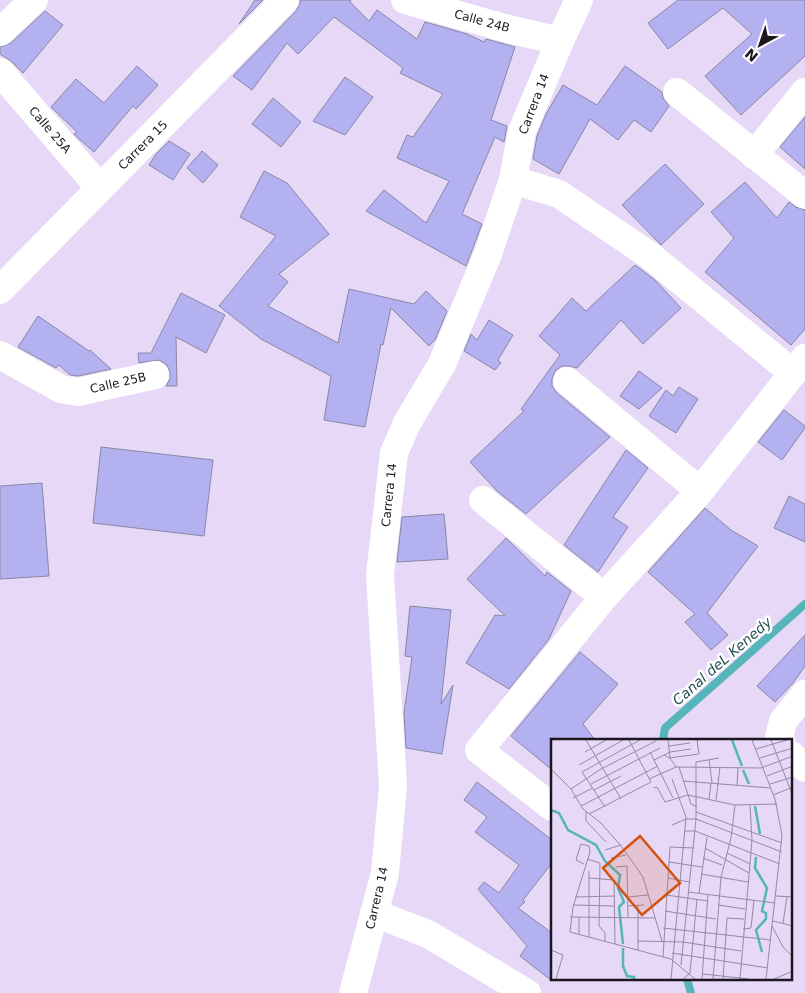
<svg xmlns="http://www.w3.org/2000/svg" width="805" height="993" viewBox="0 0 805 993" font-family="'DejaVu Sans',sans-serif">
<rect width="100%" height="100%" fill="#e7d8f7"/>
<g fill="none" stroke-linecap="round" stroke-linejoin="round">
<path stroke="#56b5b8" stroke-width="8" d="M 663,740 L 665,728 L 805,604
M 687,979 L 691,993"/>
</g>
<path fill="#b4b1f1" stroke="#8887a5" d="M 255,0 L 263,0 L 239,24 Z
M 300,0 L 351,0 L 350,2 L 369,21 L 377,10 L 417,39 L 425,22 L 467,34 L 484,42 L 486,39 L 515,47 L 491,120 L 507,126 L 504,142 L 495,137 L 462,214 L 482,224 L 466,266 L 366,211 L 384,190 L 426,223 L 449,181 L 397,158 L 407,135 L 413,137 L 443,94 L 400,73 L 403,68 L 334,17 L 298,54 L 287,43 L 252,90 L 233,76 L 296,11 L 300,4 Z
M 678,0 L 805,0 L 805,56 L 741,115 L 705,76 L 752,34 L 723,8 L 668,49 L 648,23 Z
M 45,11 L 63,25 L 23,73 L 11,61 L 0,54 L 0,47 L 11,43 Z
M 137,66 L 158,85 L 136,109 L 133,106 L 94,152 L 79,139 L 74,134 L 77,132 L 51,107 L 76,79 L 104,103 Z
M 625,66 L 662,92 L 663,98 L 669,106 L 651,132 L 634,120 L 618,140 L 590,119 L 559,174 L 533,159 L 537,136 L 546,114 L 563,85 L 597,105 Z
M 345,77 L 373,97 L 345,135 L 313,121 Z
M 273,98 L 301,122 L 281,147 L 252,124 Z
M 805,117 L 805,169 L 780,147 Z
M 169,141 L 190,154 L 173,180 L 149,165 L 156,154 Z
M 202,151 L 218,165 L 203,183 L 187,168 Z
M 665,164 L 704,204 L 661,245 L 622,205 Z
M 264,171 L 287,183 L 329,234 L 279,274 L 288,282 L 268,306 L 338,343 L 349,289 L 414,304 L 426,291 L 447,311 L 435,340 L 429,346 L 391,308 L 383,345 L 381,344 L 365,427 L 324,420 L 331,376 L 261,339 L 219,306 L 276,236 L 240,217 Z
M 745,182 L 777,218 L 789,202 L 796,207 L 805,210 L 805,329 L 791,345 L 705,272 L 734,238 L 711,212 Z
M 635,265 L 655,280 L 681,308 L 643,344 L 621,320 L 577,368 L 569,366 L 562,366 L 555,371 L 552,379 L 552,386 L 557,393 L 610,437 L 526,514 L 498,492 L 470,462 L 524,411 L 521,409 L 560,355 L 539,336 L 572,298 L 586,311 Z
M 181,293 L 225,315 L 206,353 L 176,337 L 177,386 L 166,386 L 170,379 L 170,372 L 167,365 L 159,360 L 139,363 L 138,353 L 151,353 Z
M 38,316 L 89,351 L 90,350 L 111,369 L 78,376 L 70,375 L 59,365 L 56,368 L 18,347 Z
M 489,320 L 513,335 L 498,360 L 501,363 L 495,370 L 464,351 L 471,334 L 477,340 Z
M 639,371 L 662,388 L 639,409 L 620,396 Z
M 679,387 L 698,399 L 676,433 L 649,416 L 666,390 L 673,396 Z
M 784,410 L 805,426 L 805,428 L 782,460 L 758,442 Z
M 101,447 L 213,460 L 204,536 L 93,523 Z
M 626,450 L 648,468 L 613,517 L 628,527 L 598,572 L 564,545 Z
M 42,483 L 49,576 L 0,579 L 0,486 Z
M 789,496 L 805,504 L 805,542 L 774,528 Z
M 705,508 L 731,530 L 758,546 L 707,613 L 728,635 L 711,650 L 685,622 L 695,614 L 648,572 Z
M 444,514 L 448,559 L 397,562 L 402,517 Z
M 506,538 L 545,576 L 547,572 L 571,591 L 549,639 L 509,689 L 466,663 L 495,615 L 505,616 L 467,579 Z
M 410,606 L 451,610 L 441,704 L 453,685 L 442,754 L 406,748 L 404,713 L 412,657 L 405,656 Z
M 805,635 L 805,666 L 793,683 L 775,702 L 757,686 Z
M 580,652 L 618,684 L 583,724 L 595,740 L 552,740 L 552,770 L 511,736 Z
M 477,782 L 552,840 L 552,863 L 523,900 L 525,902 L 518,908 L 552,933 L 552,981 L 520,956 L 527,946 L 478,889 L 484,882 L 499,893 L 519,865 L 475,832 L 487,817 L 464,800 Z"/>
<g fill="none" stroke-linecap="round" stroke-linejoin="round">
<path stroke="#fff" stroke-width="28" d="M 405,0 L 512,30 L 560,41
M 0,32 L 34,0
M 0,72 L 100,188
M 677,92 L 805,195
M 754,155 L 805,92
M 513,180 L 559,194 L 649,255 L 793,373
M 0,290 L 285,0
M 0,355 L 61,389 L 78,392 L 155,375
M 567,381 L 700,491
M 483,500 L 604,597
M 781,740 L 779,738 L 783,721 L 805,694
M 791,755 L 805,768
M 552,807 L 479,750 L 604,597 L 700,491 L 805,358
M 374,913 L 428,934 L 527,993
M 353,993 L 385,873 L 393,786 L 380,575 L 394,453 L 407,423 L 442,364 L 488,254 L 513,180 L 522,131 L 560,41 L 579,0"/>
</g>
<g text-anchor="middle" stroke-width="5" stroke-linejoin="round" paint-order="stroke">
<g font-size="12" fill="#1b1620" stroke="#fff">
<text transform="translate(482 21) rotate(15)" y="4">Calle 24B</text>
<text transform="translate(534 104) rotate(-69)" y="4">Carrera 14</text>
<text transform="translate(50 130) rotate(49)" y="4">Calle 25A</text>
<text transform="translate(143 145) rotate(-45)" y="4">Carrera 15</text>
<text transform="translate(118 383) rotate(-13)" y="4">Calle 25B</text>
<text transform="translate(389 495) rotate(-84)" y="4">Carrera 14</text>
<text transform="translate(377 898) rotate(-77)" y="4">Carrera 14</text>
</g>
<g font-size="14" font-style="italic" fill="#285355" stroke="#fff">
<text transform="translate(722 661) rotate(-41)" y="5">Canal deL Kenedy</text>
</g>
</g>
<g transform="translate(551 739)">
<rect width="241" height="241" fill="#e7d8f7"/>
<path fill="none" stroke="#56b5b8" stroke-width="2.5" d="M 181,1 L 191,27M 192,31 L 198,45M 204,67 L 209,95M 0,71 L 8,74 L 17,91 L 45,106 L 54,122 L 69,136 L 67,149 L 73,163 L 68,168 L 72,205M 205,118 L 204,129 L 216,149 L 211,172 L 215,174 L 215,180 L 205,191 L 211,213M 72,209 L 72,227 L 76,237 L 83,238 L 83,240"/>
<path fill="none" stroke="#958aa1" stroke-width="1" d="M 35,1 L 70,60M 117,1 L 119,19 L 125,28M 201,1 L 224,60 L 231,96 L 215,240M 220,1 L 242,57M 118,7 L 139,4M 205,10 L 236,1M 34,13 L 55,1M 99,13 L 122,59M 113,16 L 118,19 L 148,15 L 146,1M 209,19 L 242,9M 158,20 L 161,44M 103,21 L 119,13 L 140,10M 28,26 L 72,1M 128,28 L 140,65 L 146,68M 0,30 L 20,50 L 32,70 L 50,84 L 71,108 L 92,138 L 111,202M 216,37 L 242,27M 98,40 L 125,28 L 210,29 L 242,17M 132,42 L 220,49M 40,45 L 109,9M 219,45 L 242,38M 186,46 L 187,29M 103,49 L 106,48 L 114,63 L 137,56 L 184,66 L 226,65M 20,50 L 50,30 L 105,2M 43,51 L 70,37M 222,56 L 242,48M 22,59 L 42,49M 158,60 L 160,44M 165,61 L 169,28M 30,67 L 107,27M 54,68 L 31,33 L 89,1M 35,73 L 35,82 L 55,103M 145,73 L 231,104M 38,75 L 100,43 L 78,1M 121,86 L 135,80 L 145,80 L 231,113M 134,92 L 144,92 L 229,125M 154,109 L 198,134M 54,111 L 70,106M 176,114 L 199,125M 60,119 L 75,116M 152,119 L 171,126M 36,120 L 49,124 L 48,187 L 54,194 L 54,202M 118,123 L 151,128M 33,125 L 25,121 L 30,105 L 38,107 L 39,113 L 22,168 L 19,193 L 120,220 L 144,240M 65,128 L 76,127 L 77,178M 150,135 L 197,143M 38,139 L 63,141 L 64,205M 117,139 L 138,143M 137,153 L 224,164M 148,154 L 156,98M 115,156 L 157,162M 225,157 L 242,158M 24,158 L 64,157M 77,158 L 97,156M 22,166 L 64,167M 167,166 L 194,170M 77,167 L 93,166M 114,172 L 165,180M 19,178 L 104,179M 222,182 L 242,187M 232,184 L 236,158M 221,187 L 232,208 L 242,218M 112,189 L 220,201M 192,190 L 200,189 L 203,161M 28,195 L 28,178M 38,198 L 38,132M 87,202 L 132,203 L 190,212M 0,211 L 12,216 L 5,240M 87,211 L 87,166M 121,214 L 217,229M 112,218 L 119,108 L 143,109M 130,226 L 145,80 L 145,23 L 168,19M 152,235 L 198,240M 120,240 L 135,78 L 121,40M 132,240 L 139,234 L 146,160M 151,240 L 157,155M 162,240 L 170,138 L 180,99 L 184,66M 172,240 L 176,179 L 193,180M 189,240 L 201,101 L 199,66M 223,240 L 242,232"/>
<path fill="#d4520e" fill-opacity="0.15" stroke="#d4520e" stroke-width="2.5" d="M 89,97 L 129,144 L 91,176 L 52,129 Z"/>
<rect width="241" height="241" fill="none" stroke="#1b1620" stroke-width="2.5"/>
</g>
<g transform="translate(760 45) rotate(220)" stroke="#ffffff" stroke-width="4" paint-order="stroke">
<path d="M0-4L9 19L0 12L-9 19Z" fill="#1b1620"/>
<text y="-8" font-size="14" font-weight="bold" text-anchor="middle" fill="#1b1620">N</text>
</g>
</svg>
